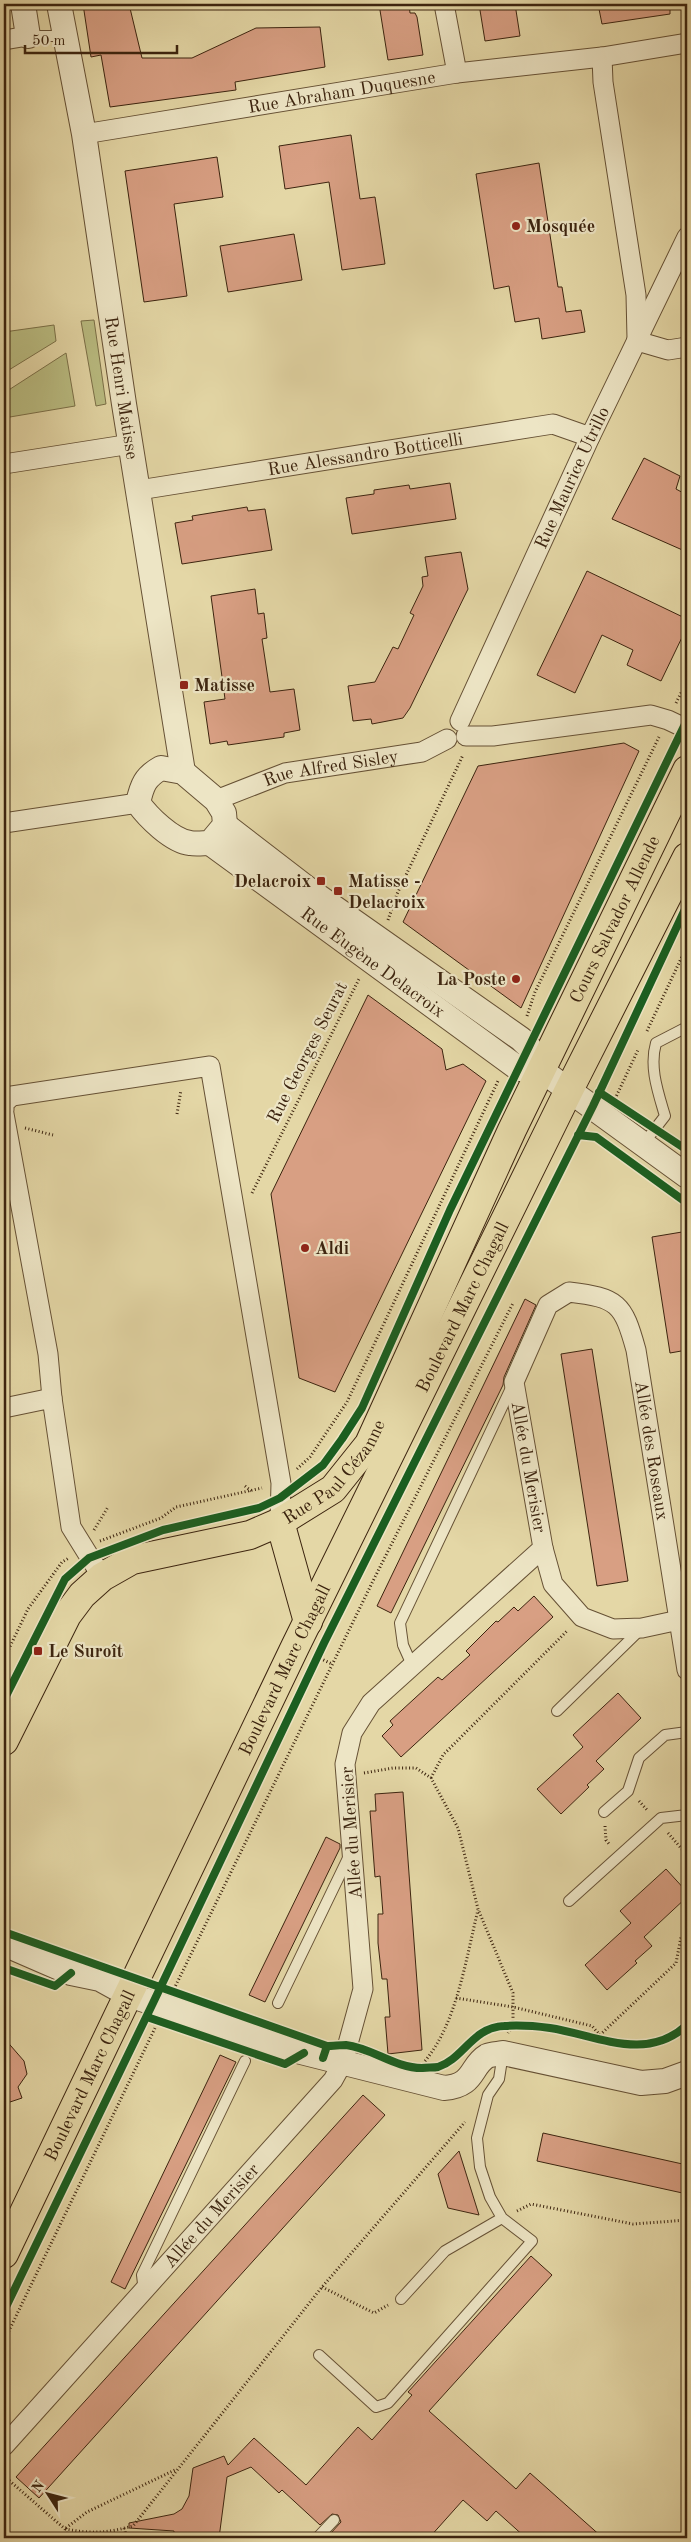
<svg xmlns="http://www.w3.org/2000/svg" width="691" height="2542" viewBox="0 0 691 2542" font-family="'Old Standard TT',serif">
<rect width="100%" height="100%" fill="#e4d7a6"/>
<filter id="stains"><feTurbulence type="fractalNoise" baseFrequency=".004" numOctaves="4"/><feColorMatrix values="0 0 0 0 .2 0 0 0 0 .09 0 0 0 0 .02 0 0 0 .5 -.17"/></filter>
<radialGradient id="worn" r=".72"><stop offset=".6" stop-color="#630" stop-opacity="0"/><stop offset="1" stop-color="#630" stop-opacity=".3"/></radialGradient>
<path fill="#babd82" stroke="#7b7048" d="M 94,320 L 106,404 L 96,406 L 81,321 Z
M 54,325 L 56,341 L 4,373 L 4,332 Z
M 66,353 L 75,406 L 4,418 L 4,393 Z"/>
<path fill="#d89f83" stroke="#3c240f" d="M 83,4 L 129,4 L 142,58 L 192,58 L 256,28 L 320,27 L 325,67 L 235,82 L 236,90 L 110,107 L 101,55 L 91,57 Z
M 379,4 L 409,4 L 410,13 L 415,13 L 417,17 L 423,55 L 388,60 Z
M 479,4 L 515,4 L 520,36 L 485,41 Z
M 598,4 L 670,4 L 670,14 L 602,24 Z
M 351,135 L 360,199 L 375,197 L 385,264 L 342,270 L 329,182 L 285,189 L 279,146 Z
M 217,157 L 223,197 L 174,204 L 187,296 L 144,302 L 125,171 Z
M 539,163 L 558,287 L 562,287 L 566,312 L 581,310 L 585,332 L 542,339 L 539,318 L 515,322 L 509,286 L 494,289 L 476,174 Z
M 294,234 L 302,280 L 228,292 L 220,246 Z
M 644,458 L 680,476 L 676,489 L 687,495 L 687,552 L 612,519 Z
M 450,483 L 456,519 L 352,534 L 346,498 L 374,494 L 374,490 L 409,485 L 410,489 Z
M 247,507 L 248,511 L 265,509 L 272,550 L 182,564 L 175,523 L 193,520 L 192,516 Z
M 461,552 L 468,589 L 410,708 L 403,718 L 372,724 L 371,719 L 353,721 L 348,686 L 375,682 L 393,647 L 398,649 L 414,615 L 410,613 L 423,586 L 422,577 L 428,576 L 425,557 Z
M 587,571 L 687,619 L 687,627 L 661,681 L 627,665 L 633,650 L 602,635 L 575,693 L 537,675 Z
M 255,589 L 258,614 L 264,613 L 267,638 L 262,639 L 270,692 L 294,689 L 300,730 L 284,733 L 284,737 L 228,745 L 227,741 L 210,744 L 204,702 L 225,699 L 211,596 Z
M 624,743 L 639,751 L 521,1008 L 403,922 L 478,766 Z
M 368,995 L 442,1049 L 446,1070 L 463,1064 L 486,1081 L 335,1392 L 299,1378 L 271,1194 Z
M 682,1232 L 687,1261 L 687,1350 L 670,1353 L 652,1237 Z
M 525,1299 L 536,1305 L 504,1377 L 503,1385 L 391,1613 L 377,1606 Z
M 592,1349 L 628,1581 L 597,1586 L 561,1354 Z
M 534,1596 L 553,1617 L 401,1757 L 382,1736 L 393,1725 L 390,1721 L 438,1677 L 442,1680 L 470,1655 L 466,1651 L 496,1621 L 498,1622 L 514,1607 L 518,1611 Z
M 618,1693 L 641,1718 L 596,1761 L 604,1769 L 587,1785 L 589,1787 L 561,1814 L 537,1789 L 583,1747 L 573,1735 Z
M 403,1792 L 422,2050 L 388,2054 L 385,2017 L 390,2017 L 387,1979 L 382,1979 L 378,1943 L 378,1914 L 383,1914 L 380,1876 L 375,1877 L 370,1811 L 376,1811 L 375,1794 Z
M 326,1837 L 340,1844 L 340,1848 L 265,2002 L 249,1995 Z
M 666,1869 L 687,1892 L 687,1897 L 644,1937 L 652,1946 L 635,1961 L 637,1963 L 607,1990 L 585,1965 L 631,1923 L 620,1911 Z
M 4,2038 L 24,2061 L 27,2074 L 18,2087 L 22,2098 L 7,2103 L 4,2107 Z
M 220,2055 L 236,2062 L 125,2289 L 111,2282 Z
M 363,2095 L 385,2115 L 39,2498 L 16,2477 Z
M 543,2133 L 687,2165 L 687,2194 L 537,2161 Z
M 459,2151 L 479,2215 L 448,2208 L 438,2174 Z
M 531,2256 L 552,2275 L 429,2411 L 516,2489 L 530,2473 L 603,2538 L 526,2538 L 496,2511 L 487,2521 L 463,2500 L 429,2538 L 335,2538 L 330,2534 L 341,2522 L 338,2515 L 332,2514 L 320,2525 L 282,2490 L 279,2493 L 251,2467 L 227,2477 L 219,2538 L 174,2538 L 174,2531 L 129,2528 L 129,2523 L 174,2514 L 182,2509 L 189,2496 L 193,2468 L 224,2456 L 228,2465 L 254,2438 L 306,2485 L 358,2427 L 372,2440 L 412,2395 L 408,2392 Z"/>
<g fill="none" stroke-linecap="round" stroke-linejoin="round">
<g stroke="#665135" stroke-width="12">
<path id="service" d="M 28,36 L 65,36
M 644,1143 L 665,1116 C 658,1092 649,1067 656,1043 L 687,1027
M 412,1665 L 403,1645 L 400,1623 L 512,1386
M 557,1711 L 641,1629
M 604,1812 L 628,1791 L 639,1758 L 665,1735 L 687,1732
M 569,1901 L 661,1818 L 687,1815
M 278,2003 L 349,1856
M 144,2292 L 142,2275 L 245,2061
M 401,2299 L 445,2251 L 502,2218
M 319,2355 L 376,2407 L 388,2403 L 532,2241 L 502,2218 L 490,2197 L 480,2167 L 477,2138 L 488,2095 L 499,2079 L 503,2053
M 317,2538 L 334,2520"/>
</g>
<g stroke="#665135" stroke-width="21">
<g id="minor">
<path d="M 444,4 L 457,73"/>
<path d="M 4,40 L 28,36"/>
<path d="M 602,57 L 603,82 L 636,295 L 637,338"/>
<path id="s1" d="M 84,134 L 457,73 L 602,57 L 687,43"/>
<path d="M 637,341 L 668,350 L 687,347"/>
<path d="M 4,464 L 131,444"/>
<path id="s2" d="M 139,490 L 553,424 L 590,437"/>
<path id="s3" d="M 460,721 L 590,437 L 687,237"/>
<path d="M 466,736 L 493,736 L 651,715 L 668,720 L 687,729"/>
<path id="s4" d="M 216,800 L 285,773 L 422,752 L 447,739"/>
<path d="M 4,823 L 138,803"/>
<path d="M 4,1110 L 4,1103 L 12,1096 L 210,1066 L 281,1483 L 280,1522"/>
<path d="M 4,1114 L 48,1354 L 52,1398"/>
<path d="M 4,1408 L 52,1398 L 71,1527 L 102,1577"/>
<path d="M 543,1548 L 553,1584 L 582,1617 L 613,1629 L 642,1628 L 679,1620 L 686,1610"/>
<path id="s5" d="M 4,2446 L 333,2080 L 343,2062 L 363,1989 L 345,1764 L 352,1733 L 371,1703 L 543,1548 L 514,1382 L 548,1305 L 569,1292 C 618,1298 623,1303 636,1350 L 687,1670"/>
</g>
</g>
<g stroke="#665135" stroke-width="26">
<g id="tertiary">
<path d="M 23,4 L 28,36"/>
<path id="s6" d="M 59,4 L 84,134 L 124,404 L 183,772"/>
<path d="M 161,768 L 183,772 L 216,800 L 224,813 L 225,825 L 210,843 C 204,843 196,844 190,843 C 172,841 148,817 138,803 C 142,785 145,777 161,768 Z"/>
<path d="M 225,825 L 312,892 L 521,1039 L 529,1047 L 541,1070 L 687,1176"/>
<path id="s7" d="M 210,843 L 519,1069 L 541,1070"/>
<path d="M 4,1944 L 71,1973 L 100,1979 L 129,1995 L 301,2052 L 444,2088 C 475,2086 470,2066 487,2056 C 492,2054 498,2054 503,2053 L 641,2083 L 665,2081 L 687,2073"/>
</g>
</g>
<g stroke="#3c240f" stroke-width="30">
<g id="primary">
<path d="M 280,1522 L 308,1622"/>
<path id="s8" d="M 4,1741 L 67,1615 L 82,1595 L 102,1577 L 132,1560 L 250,1535 L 280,1522 L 333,1489 L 369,1444 L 512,1130 L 687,770"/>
<path id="s9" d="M 4,2254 L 295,1647 L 569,1090 L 687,857"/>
</g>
</g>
<path stroke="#3c240f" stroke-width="3" stroke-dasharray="1 2.5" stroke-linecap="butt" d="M 676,703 L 687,681
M 388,920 L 397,894 L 463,755
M 527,1016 L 535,992 L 659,737
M 647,1031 L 687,946
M 615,1099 L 638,1050
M 177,1114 L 181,1090
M 25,1128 L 53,1135
M 252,1193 L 359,979
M 297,1469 L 310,1457 L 347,1402 L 498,1081
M 245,1486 L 251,1491
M 94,1530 L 108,1507
M 100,1541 L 161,1518 L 176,1507 L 262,1488
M 317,1657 L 332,1664
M 4,1659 L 28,1609 L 62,1562 L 69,1558
M 364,1773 L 393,1768 L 416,1768 L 431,1778 L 458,1828 L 478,1909 L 513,1993 L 513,2026 L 508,2033
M 431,1778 L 443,1755 L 568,1630
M 639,1801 L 648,1811
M 605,1826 L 606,1840 L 609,1844
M 668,1833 L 687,1855
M 174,1989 L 372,1583 L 513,1303
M 456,1998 L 513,2007 L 592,2026 L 607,2043
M 600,2035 L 676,1963 L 681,1937 L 687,1931
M 425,2061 C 457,2023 466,1958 478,1910
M 517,2211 L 531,2204 L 633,2224 L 687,2220
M 322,2287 L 374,2313 L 388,2305
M 4,2341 L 156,2026
M 4,2476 L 65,2529 L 68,2538
M 66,2528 L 87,2512 L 177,2469
M 124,2528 L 127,2538
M 65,2529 C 92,2534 107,2533 133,2526 L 322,2287 L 465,2122"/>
<use href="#service" stroke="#ede5c5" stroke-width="10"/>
<use href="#minor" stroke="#ede5c5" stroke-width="19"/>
<use href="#tertiary" stroke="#ede5c5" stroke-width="24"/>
<use href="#primary" stroke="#e4d7a6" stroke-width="28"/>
<g stroke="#ede5c5" stroke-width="11">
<path id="cycleway" d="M 599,1092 L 687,1150
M 578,1135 L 596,1137 L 687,1203
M 4,1700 L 65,1579 L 89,1558 L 163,1530 L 259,1508 L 280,1498 L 323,1465 L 342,1439 L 362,1408 L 450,1210 L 687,720
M 4,1932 L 327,2046 L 323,2058
M 4,1968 L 55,1986 L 71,1973
M 147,2017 L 285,2064 L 304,2053
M 327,2046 C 333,2046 340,2045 346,2045 C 372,2048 395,2068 422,2068 C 427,2067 433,2068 438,2067 C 463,2059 473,2027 504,2026 C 518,2025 535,2026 550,2028 C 596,2035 646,2063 687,2025
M 4,2311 L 153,2003 L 324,1643 L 593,1106 L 687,905"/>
</g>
<use href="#cycleway" stroke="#1b5e20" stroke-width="8"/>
</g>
<g fill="#8f2418" stroke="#ede5c5" stroke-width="2">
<circle cx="516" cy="226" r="5"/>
<rect x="179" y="680" width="10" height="10" rx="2.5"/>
<rect x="316" y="876" width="10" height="10" rx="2.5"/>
<rect x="333" y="886" width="10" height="10" rx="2.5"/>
<circle cx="516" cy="979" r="5"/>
<circle cx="305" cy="1248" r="5"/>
<rect x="33" y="1646" width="10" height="10" rx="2.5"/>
</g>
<g text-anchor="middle" stroke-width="4.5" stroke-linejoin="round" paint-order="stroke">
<g font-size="18" fill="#3c240f" stroke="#ede5c5">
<text dy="6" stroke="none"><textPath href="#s1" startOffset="261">Rue Abraham Duquesne</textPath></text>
<text dy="6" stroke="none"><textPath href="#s6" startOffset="389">Rue Henri Matisse</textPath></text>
<text dy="6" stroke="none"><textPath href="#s2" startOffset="229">Rue Alessandro Botticelli</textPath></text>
<text dy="6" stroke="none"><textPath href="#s3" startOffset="268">Rue Maurice Utrillo</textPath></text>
<text dy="6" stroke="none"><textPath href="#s4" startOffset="120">Rue Alfred Sisley</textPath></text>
<text dy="6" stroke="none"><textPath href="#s8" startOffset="1080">Cours Salvador Allende</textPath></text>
<text dy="6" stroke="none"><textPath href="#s7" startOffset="202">Rue Eugène Delacroix</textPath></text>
<text transform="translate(307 1052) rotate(-63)" y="6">Rue Georges Seurat</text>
<text dy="6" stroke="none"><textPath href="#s9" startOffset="1052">Boulevard Marc Chagall</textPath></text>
<text dy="6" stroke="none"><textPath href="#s5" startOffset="1591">Allée des Roseaux</textPath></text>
<text transform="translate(529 1467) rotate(80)" y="6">Allée du Merisier</text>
<text dy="6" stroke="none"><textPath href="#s8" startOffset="456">Rue Paul Cézanne</textPath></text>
<text dy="6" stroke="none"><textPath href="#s9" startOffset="648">Boulevard Marc Chagall</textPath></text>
<text transform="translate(351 1833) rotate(-94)" y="6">Allée du Merisier</text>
<text dy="6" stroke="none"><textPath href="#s9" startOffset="198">Boulevard Marc Chagall</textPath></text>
<text dy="6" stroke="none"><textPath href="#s5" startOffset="310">Allée du Merisier</textPath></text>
</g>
<g font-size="18" font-weight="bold" fill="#3c240f" stroke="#ede5c5" text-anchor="start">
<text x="526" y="232">Mosquée</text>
<text x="194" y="691">Matisse</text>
<text x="311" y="887" text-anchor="end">Delacroix</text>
<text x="348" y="887">Matisse -<tspan x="348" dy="21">Delacroix</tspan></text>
<text x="506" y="985" text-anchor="end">La Poste</text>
<text x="315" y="1254">Aldi</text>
<text x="48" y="1657">Le Suroît</text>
</g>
</g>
<rect width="691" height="2542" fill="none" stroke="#e4d7a6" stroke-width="20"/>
<rect x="5" y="5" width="681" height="2532" fill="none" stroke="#3c240f" stroke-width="2.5"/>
<rect x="10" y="10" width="671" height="2522" fill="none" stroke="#3c240f"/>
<g transform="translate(48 2494) rotate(306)" stroke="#ede5c5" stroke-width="4" paint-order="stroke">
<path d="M0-4L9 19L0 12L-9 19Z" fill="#3c240f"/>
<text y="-8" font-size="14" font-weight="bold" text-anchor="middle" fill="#3c240f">N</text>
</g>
<path d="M25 45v8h152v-8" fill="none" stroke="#3c240f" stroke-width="2.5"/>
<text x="32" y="45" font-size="15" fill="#3c240f" stroke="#ede5c5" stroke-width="4" paint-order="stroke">50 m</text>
<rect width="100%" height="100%" filter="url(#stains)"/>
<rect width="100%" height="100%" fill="url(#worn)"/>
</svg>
